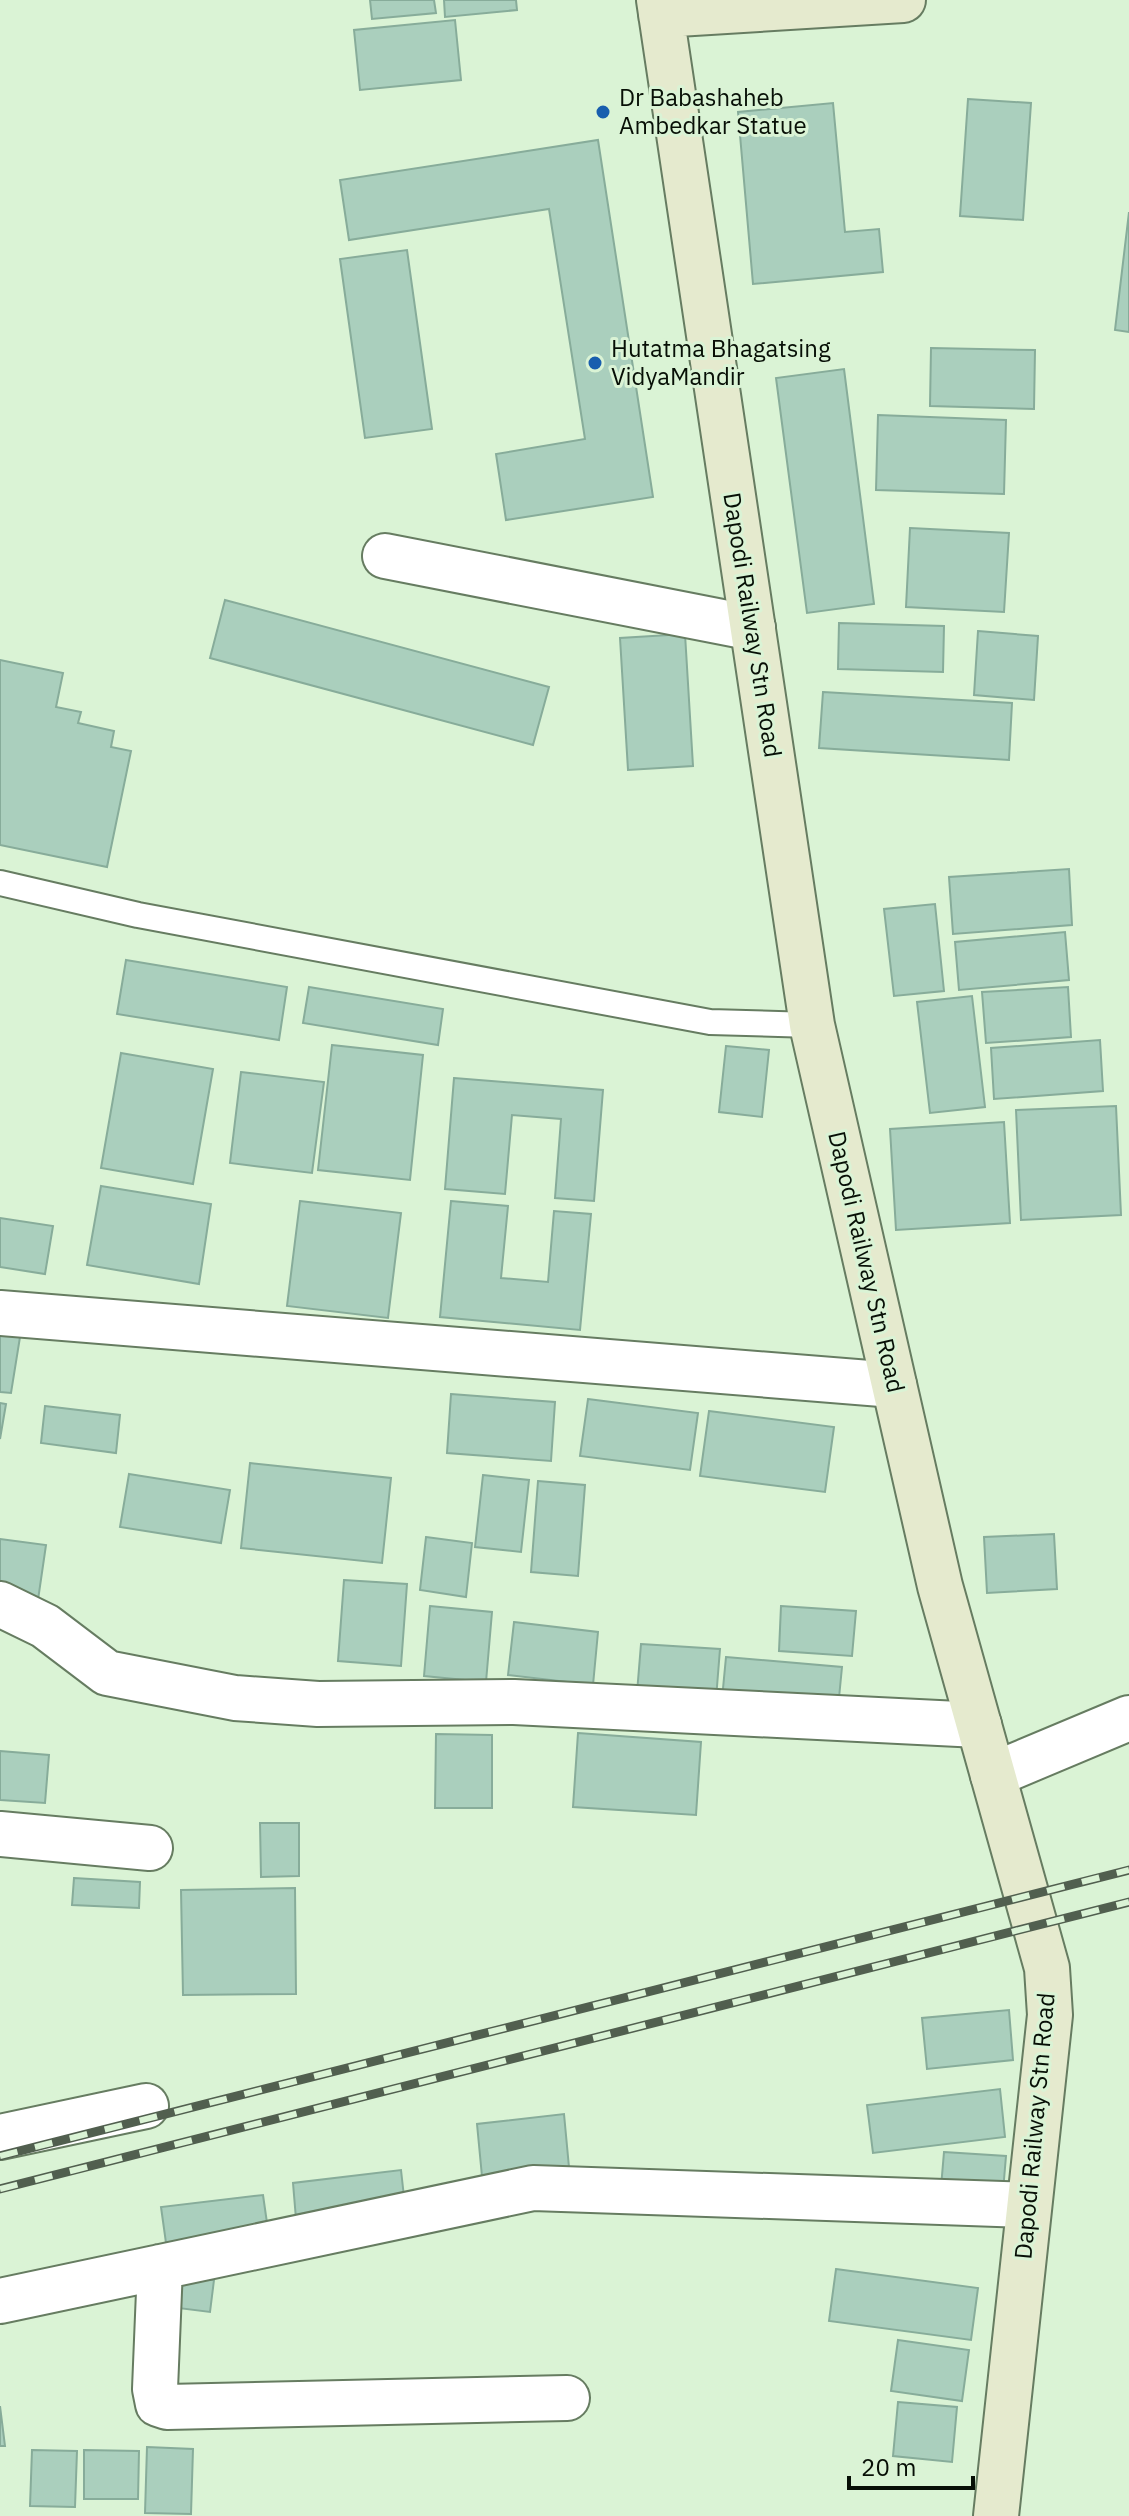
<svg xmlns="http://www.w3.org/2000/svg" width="1129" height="2516" viewBox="0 0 1129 2516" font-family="'IBM Plex Sans',sans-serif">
<rect width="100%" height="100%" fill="#daf3d5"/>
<path fill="#aacfbd" stroke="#87ac9a" stroke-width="2" d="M 370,0 L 434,0 L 436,13 L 372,19 Z
M 444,0 L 516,0 L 517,10 L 445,17 Z
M 455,20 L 461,80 L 360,90 L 354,30 Z
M 968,99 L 1031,103 L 1023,220 L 960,216 Z
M 833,103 L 845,232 L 879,229 L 883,272 L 753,284 L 738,112 Z
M 598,140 L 653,497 L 506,520 L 496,454 L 585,439 L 549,209 L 349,240 L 340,180 Z
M 1129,212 L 1129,332 L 1115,330 Z
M 407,250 L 432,429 L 365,438 L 340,259 Z
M 931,348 L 1035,350 L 1034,409 L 930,406 Z
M 844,369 L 874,604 L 807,613 L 776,378 Z
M 878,415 L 1006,420 L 1004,494 L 876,490 Z
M 910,528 L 1009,533 L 1004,612 L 906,607 Z
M 225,600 L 549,687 L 533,745 L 210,658 Z
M 839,623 L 944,626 L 943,672 L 838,669 Z
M 978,631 L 1038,636 L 1034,700 L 974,695 Z
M 685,634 L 693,766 L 628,770 L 620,638 Z
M 0,660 L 63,673 L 56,707 L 81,712 L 78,723 L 114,731 L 111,747 L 131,751 L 107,867 L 0,845 Z
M 823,692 L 1012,703 L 1009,760 L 819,748 Z
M 1069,869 L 1072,925 L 953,934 L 949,877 Z
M 935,904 L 944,991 L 894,996 L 884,909 Z
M 1065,932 L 1069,980 L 959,990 L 955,942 Z
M 126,960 L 287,987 L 279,1040 L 117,1014 Z
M 309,987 L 443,1009 L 438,1045 L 303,1023 Z
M 1068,987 L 1071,1037 L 986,1043 L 982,992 Z
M 972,996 L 985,1107 L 930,1113 L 917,1002 Z
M 1100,1040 L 1103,1091 L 994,1099 L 991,1048 Z
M 332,1045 L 423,1055 L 410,1180 L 318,1170 Z
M 726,1046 L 769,1050 L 762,1117 L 719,1112 Z
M 121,1053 L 213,1069 L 193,1184 L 101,1168 Z
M 241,1072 L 324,1082 L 312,1173 L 230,1163 Z
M 454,1078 L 603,1090 L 594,1201 L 555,1198 L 561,1119 L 512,1115 L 505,1194 L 445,1189 Z
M 1116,1106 L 1121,1215 L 1021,1220 L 1016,1110 Z
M 1004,1122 L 1010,1223 L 896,1230 L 890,1129 Z
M 101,1186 L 211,1204 L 199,1284 L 87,1265 Z
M 300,1201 L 401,1213 L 388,1318 L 287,1306 Z
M 451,1201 L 508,1206 L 501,1278 L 548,1282 L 554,1211 L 591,1214 L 580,1330 L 440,1317 Z
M 0,1218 L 53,1226 L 45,1274 L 0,1267 Z
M 0,1334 L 20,1337 L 11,1393 L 0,1392 Z
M 451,1394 L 555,1402 L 551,1461 L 447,1453 Z
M 588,1399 L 698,1413 L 690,1470 L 580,1456 Z
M 0,1403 L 6,1404 L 0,1439 Z
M 45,1406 L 120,1415 L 116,1453 L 41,1443 Z
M 709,1411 L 834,1427 L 825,1492 L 700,1476 Z
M 250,1463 L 391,1478 L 382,1563 L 241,1548 Z
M 129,1474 L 230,1490 L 221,1543 L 120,1527 Z
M 483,1475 L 529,1480 L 521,1552 L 475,1547 Z
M 538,1481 L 585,1485 L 578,1576 L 531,1572 Z
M 1054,1534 L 1057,1589 L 987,1593 L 984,1537 Z
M 426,1537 L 472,1543 L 466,1597 L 420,1590 Z
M 0,1539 L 46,1545 L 38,1600 L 0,1595 Z
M 344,1580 L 407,1584 L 401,1666 L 338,1661 Z
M 430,1606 L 492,1612 L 486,1682 L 424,1676 Z
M 781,1606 L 856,1611 L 852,1656 L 779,1651 Z
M 514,1622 L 598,1632 L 593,1685 L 508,1675 Z
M 641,1644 L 720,1649 L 716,1699 L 637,1693 Z
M 726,1657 L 842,1667 L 838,1708 L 722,1699 Z
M 578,1733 L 701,1742 L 696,1815 L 573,1807 Z
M 436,1734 L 492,1735 L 492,1808 L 435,1808 Z
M 0,1751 L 49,1755 L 45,1803 L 0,1800 Z
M 260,1823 L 299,1823 L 299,1876 L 261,1877 Z
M 74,1878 L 140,1882 L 139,1908 L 72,1905 Z
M 295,1888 L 296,1994 L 183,1995 L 181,1890 Z
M 1009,2010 L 1013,2060 L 927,2069 L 922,2018 Z
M 1000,2089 L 1005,2137 L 873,2153 L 867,2105 Z
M 564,2114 L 570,2178 L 483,2187 L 477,2124 Z
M 944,2152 L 1006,2156 L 1002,2203 L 940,2199 Z
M 401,2170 L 405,2206 L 296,2219 L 293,2183 Z
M 263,2195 L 268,2230 L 166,2243 L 161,2207 Z
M 836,2269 L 978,2288 L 971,2340 L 829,2321 Z
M 166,2275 L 214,2280 L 210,2312 L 162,2306 Z
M 898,2340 L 969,2350 L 962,2401 L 891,2391 Z
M 898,2402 L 957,2407 L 952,2462 L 893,2456 Z
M 0,2406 L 5,2446 L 0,2446 Z
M 147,2447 L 193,2449 L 191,2514 L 145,2513 Z
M 32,2450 L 77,2451 L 75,2507 L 30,2506 Z
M 84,2450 L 139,2451 L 138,2499 L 84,2499 Z"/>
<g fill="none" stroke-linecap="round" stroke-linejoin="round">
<g stroke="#667c61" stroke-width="28">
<path id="service" d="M 0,883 L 138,915 L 710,1022 L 812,1025"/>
</g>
<g stroke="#667c61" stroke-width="48">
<path id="minor" d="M 385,556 L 753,628
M 0,1313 L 894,1385
M 0,1604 L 45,1626 L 107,1673 L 235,1698 L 318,1704 L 514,1702 L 979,1725
M 993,1775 L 1129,1718
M 0,1834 L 150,1848
M 0,2137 L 146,2106
M 160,2267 L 155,2389 L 158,2404 L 167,2407 L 567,2398
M 0,2301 L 533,2188 L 1029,2205"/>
</g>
<g stroke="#667c61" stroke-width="48">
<path id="secondary" d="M 659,0 L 812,1025 L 940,1586 L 1047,1968 L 1050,2015 L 996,2516
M 661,15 L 903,0"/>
</g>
<use href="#service" stroke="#fff" stroke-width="24"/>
<use href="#minor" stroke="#fff" stroke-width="44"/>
<use href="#secondary" stroke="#e5eace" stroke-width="44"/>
<g stroke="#515f4f" stroke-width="9">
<path id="rail" d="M 0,2156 L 1129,1870
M 0,2189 L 1129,1902"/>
</g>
<use href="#rail" stroke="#daf3d5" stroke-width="6" stroke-dasharray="18" stroke-linecap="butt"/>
</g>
<g fill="#185eae" stroke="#daf3d5" stroke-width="3">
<circle cx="603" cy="112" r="8"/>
<circle cx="595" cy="363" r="8"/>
</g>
<g text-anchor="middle" stroke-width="6" stroke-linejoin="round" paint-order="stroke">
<g font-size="24" fill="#070f06" stroke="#daf3d5" text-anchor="start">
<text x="619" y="106">Dr Babashaheb<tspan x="619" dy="28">Ambedkar Statue</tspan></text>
<text x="611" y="357">Hutatma Bhagatsing<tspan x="611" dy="28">VidyaMandir</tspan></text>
</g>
<g font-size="24" fill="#070f06" stroke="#daf3d5">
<text transform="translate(752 625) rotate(81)" y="8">Dapodi Railway Stn Road</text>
<text transform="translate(866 1262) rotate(77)" y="8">Dapodi Railway Stn Road</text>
<text transform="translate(1035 2126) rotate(-85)" y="8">Dapodi Railway Stn Road</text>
</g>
</g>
<path d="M849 2476v12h124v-12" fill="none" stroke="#070f06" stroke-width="4"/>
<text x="861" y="2476" font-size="24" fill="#070f06" stroke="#daf3d5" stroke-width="6" paint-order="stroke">20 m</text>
</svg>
